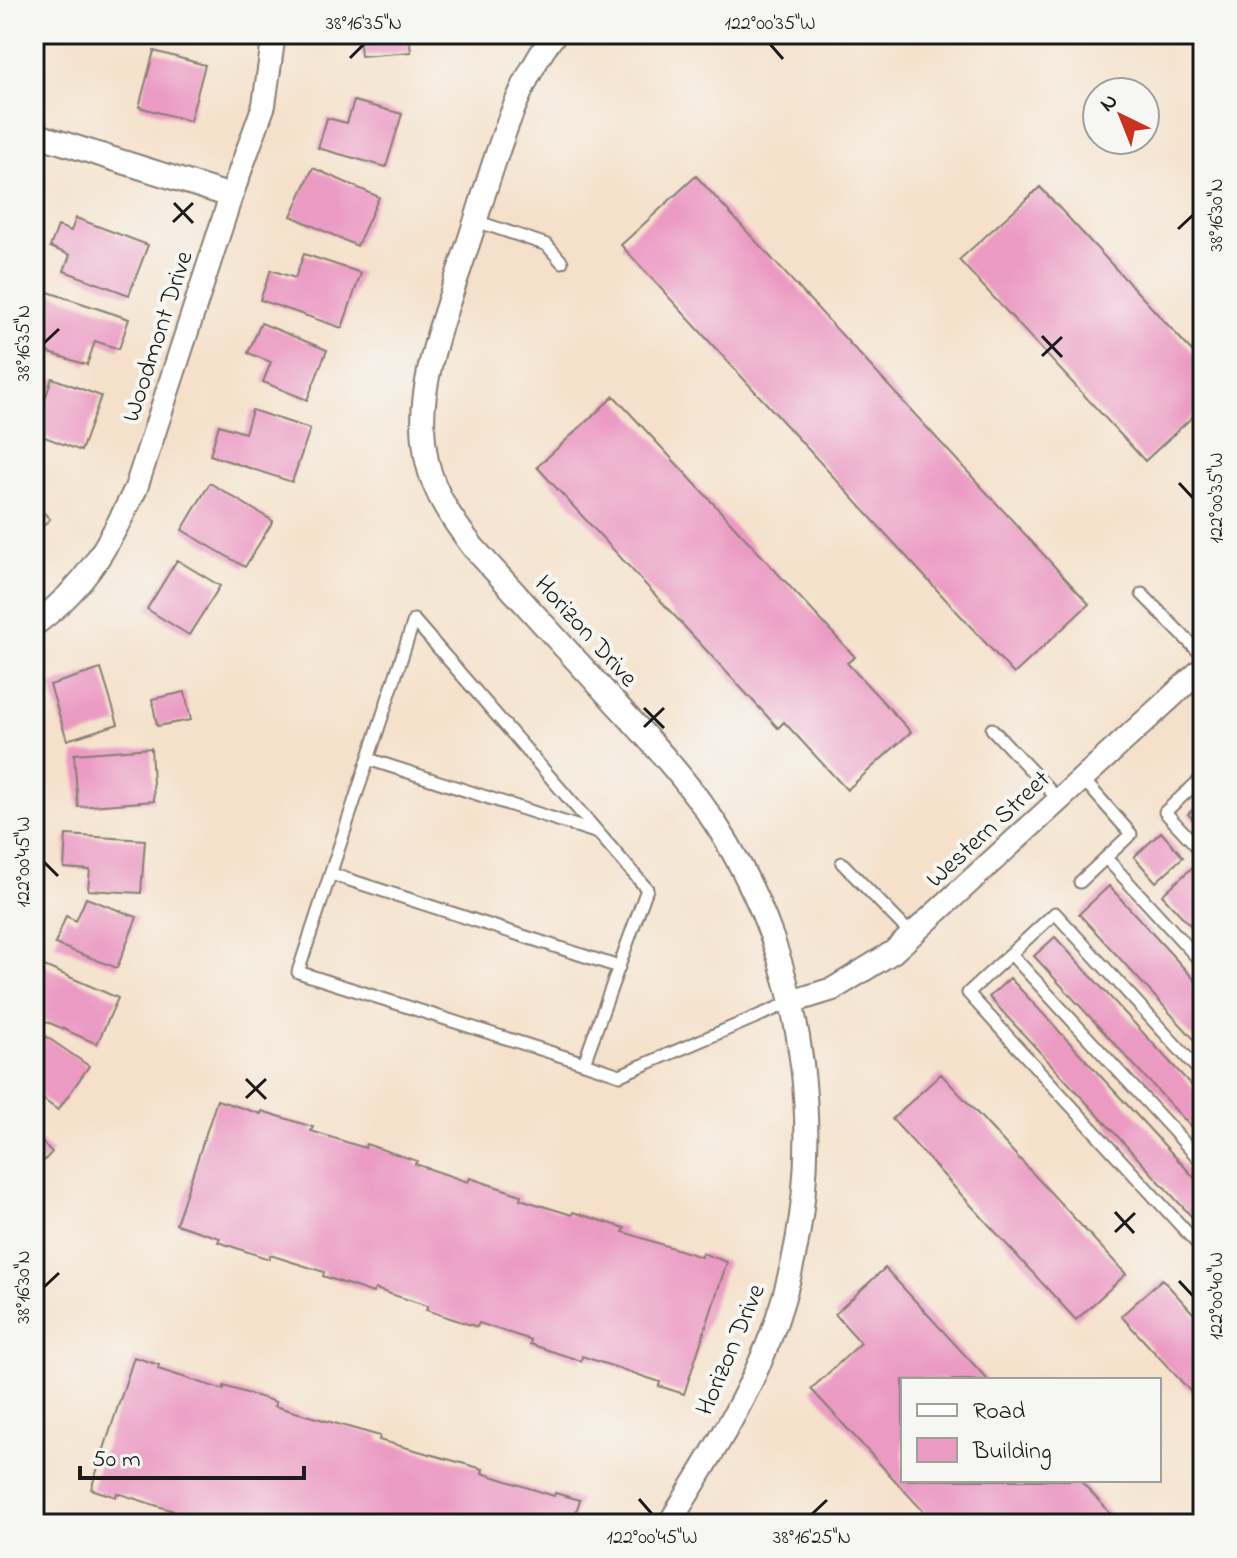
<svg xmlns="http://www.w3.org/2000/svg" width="1237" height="1558" viewBox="0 0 1237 1558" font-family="'Indie Flower',sans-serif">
<rect width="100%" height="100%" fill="#f6f6f2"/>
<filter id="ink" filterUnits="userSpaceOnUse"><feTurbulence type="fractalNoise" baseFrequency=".0125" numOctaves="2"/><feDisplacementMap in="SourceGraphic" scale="16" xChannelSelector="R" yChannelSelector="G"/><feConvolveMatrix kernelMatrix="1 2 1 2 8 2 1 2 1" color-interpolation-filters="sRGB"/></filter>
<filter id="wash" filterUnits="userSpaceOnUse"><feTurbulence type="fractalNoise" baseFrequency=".006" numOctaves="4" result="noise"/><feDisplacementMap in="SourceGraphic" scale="32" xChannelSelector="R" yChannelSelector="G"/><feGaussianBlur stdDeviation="1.8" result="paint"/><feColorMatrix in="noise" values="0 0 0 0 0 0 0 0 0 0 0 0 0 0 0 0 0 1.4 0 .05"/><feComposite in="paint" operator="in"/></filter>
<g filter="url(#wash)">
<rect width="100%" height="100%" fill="#f5e1cb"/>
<g id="blocks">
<path fill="#eb9ac2" d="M 359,34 L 409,34 L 411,52 L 361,56 Z
M 154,51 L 205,65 L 190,121 L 139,107 Z
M 354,101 L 402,114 L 386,167 L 318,148 L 327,118 L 347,123 Z
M 313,168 L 379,197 L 357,246 L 291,216 Z
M 696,176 L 1089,604 L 1014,674 L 621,245 Z
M 1040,187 L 1203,363 L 1203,407 L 1145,461 L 959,260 Z
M 76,218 L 148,245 L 129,295 L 64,271 L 70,255 L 50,247 L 58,226 L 71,231 Z
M 304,254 L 361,273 L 342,328 L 260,300 L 271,270 L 295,278 Z
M 48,292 L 129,319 L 119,349 L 95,341 L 87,365 L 34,348 L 34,334 Z
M 261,323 L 327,350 L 307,400 L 263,382 L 271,362 L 248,353 Z
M 52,378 L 101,396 L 81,451 L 34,433 Z
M 614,396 L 855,657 L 847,663 L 911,732 L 847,790 L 784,722 L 778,728 L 537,467 Z
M 252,410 L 310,429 L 292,482 L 210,455 L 219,425 L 245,433 Z
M 210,483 L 273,521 L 245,567 L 182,530 Z
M 34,503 L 50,519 L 34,535 Z
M 177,560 L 220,586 L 189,635 L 147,609 Z
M 101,669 L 118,724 L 67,740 L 50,685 Z
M 185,692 L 191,720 L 157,726 L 152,699 Z
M 151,748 L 154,801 L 78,807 L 74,754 Z
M 1203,800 L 1203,830 L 1188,814 Z
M 1161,832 L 1183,857 L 1156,882 L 1134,857 Z
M 66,835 L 145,840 L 141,893 L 88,890 L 90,870 L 64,868 Z
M 1193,867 L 1203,878 L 1203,939 L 1162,895 Z
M 1109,886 L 1203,989 L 1203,1049 L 1079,914 Z
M 86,898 L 137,917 L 117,968 L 55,944 L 66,916 L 76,921 Z
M 1055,937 L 1203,1098 L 1203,1140 L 1034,956 Z
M 42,965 L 118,998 L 97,1044 L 34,1016 L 34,981 Z
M 1010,978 L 1203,1187 L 1203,1229 L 989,997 Z
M 44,1035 L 89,1066 L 58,1110 L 34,1093 L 34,1048 Z
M 941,1074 L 1126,1274 L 1076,1320 L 892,1119 Z
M 217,1100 L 261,1114 L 262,1111 L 313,1127 L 311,1131 L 365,1148 L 366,1144 L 417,1161 L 415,1164 L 468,1182 L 470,1178 L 521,1195 L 520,1199 L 572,1215 L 573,1212 L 625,1228 L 623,1232 L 701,1257 L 702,1253 L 727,1262 L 684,1394 L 659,1386 L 660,1382 L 582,1356 L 581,1361 L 530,1344 L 531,1340 L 479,1323 L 477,1327 L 426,1310 L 428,1306 L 375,1289 L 373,1293 L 323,1276 L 324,1272 L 270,1255 L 269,1259 L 218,1242 L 220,1238 L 176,1224 Z
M 34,1135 L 52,1152 L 34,1172 Z
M 885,1268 L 988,1380 L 903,1380 L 903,1480 L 1080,1480 L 1120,1524 L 935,1524 L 811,1389 L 861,1343 L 835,1314 Z
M 1162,1279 L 1203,1324 L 1203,1405 L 1121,1316 Z
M 134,1357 L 159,1365 L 158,1369 L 224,1390 L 224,1386 L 276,1402 L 274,1406 L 380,1436 L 379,1440 L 483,1469 L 482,1473 L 554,1496 L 555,1493 L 580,1500 L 572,1524 L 199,1524 L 182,1518 L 183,1514 L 117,1493 L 116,1497 L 91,1489 Z"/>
</g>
</g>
<g filter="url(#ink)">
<use href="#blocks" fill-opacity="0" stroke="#887e74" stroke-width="2"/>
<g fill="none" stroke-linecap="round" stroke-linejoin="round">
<g stroke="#887e74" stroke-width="15">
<path id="lane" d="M 476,221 L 547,245 L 562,262
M 1142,594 L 1203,656
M 992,729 L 1059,800
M 368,759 L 598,833
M 1203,777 L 1165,812 L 1203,853
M 1106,858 L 1203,964
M 842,863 L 912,935
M 331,874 L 619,967
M 1080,882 L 1131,834 L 1082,778
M 1011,954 L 1203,1163
M 584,1063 L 647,889 L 414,620 L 298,972 L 584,1063 L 620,1075 L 791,1002
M 1203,1075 L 1055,913 L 968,993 L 1203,1250"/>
</g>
<g stroke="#887e74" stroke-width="26">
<path id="street" d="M 555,34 C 512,87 489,182 467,247 C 451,296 432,344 425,394 C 422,415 423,441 427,461 C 434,494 453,521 473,547 C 518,596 562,645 607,694 C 645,735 684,776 715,823 C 810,967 832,1159 776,1322 C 751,1394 709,1459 669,1524
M 34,134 L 231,196
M 34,625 C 87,586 108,546 136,488 L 231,196 L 264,105 L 274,34
M 791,1002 L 833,989 L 893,952 L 1203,668"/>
</g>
<use href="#lane" stroke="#fff" stroke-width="11"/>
<use href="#street" stroke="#fff" stroke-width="22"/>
</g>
</g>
<path fill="none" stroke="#1c1c1c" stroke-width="3" d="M 770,44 L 783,59M 350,58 L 364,44M 174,203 L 193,223M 173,222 L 193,203M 1178,229 L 1193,215M 1042,336 L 1062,357M 44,343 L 59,329M 1042,356 L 1062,337M 1179,483 L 1193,498M 644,708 L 664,728M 644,727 L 664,708M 44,862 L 58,876M 246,1079 L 266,1099M 246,1098 L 266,1079M 1115,1212 L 1134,1233M 1115,1232 L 1135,1213M 1179,1281 L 1193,1296M 44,1287 L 59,1273M 639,1499 L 652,1514M 812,1514 L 827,1500"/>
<g text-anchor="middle" stroke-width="8" stroke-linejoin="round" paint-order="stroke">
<g font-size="26" fill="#1c1c1c" stroke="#f6f6f2">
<text transform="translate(156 336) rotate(-72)" y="9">Woodmont Drive</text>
<text transform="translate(587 630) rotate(48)" y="9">Horizon Drive</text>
<text transform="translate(987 828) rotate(-43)" y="9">Western Street</text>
<text transform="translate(729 1349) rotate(-67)" y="9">Horizon Drive</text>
</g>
</g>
<rect width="1237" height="1558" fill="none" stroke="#f6f6f2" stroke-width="88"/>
<rect x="901" y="1378" width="260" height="104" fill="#f6f6f2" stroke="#9f9f9c" stroke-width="2"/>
<rect x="917" y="1404" width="40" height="12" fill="#ffffff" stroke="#9f9f9c" stroke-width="2"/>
<text x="973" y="1418" font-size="24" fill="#1c1c1c">Road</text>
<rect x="917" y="1438" width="40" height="24" fill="#eb9ac2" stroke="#9f9f9c" stroke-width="2"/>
<text x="973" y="1458" font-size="24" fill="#1c1c1c">Building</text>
<g transform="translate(1121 116) rotate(317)"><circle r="38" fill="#f6f6f2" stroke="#9f9f9c" stroke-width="2"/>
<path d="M0-6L14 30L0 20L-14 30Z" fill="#c8321e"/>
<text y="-12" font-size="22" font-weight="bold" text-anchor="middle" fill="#1c1c1c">N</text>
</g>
<path d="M80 1466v12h224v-12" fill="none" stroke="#1c1c1c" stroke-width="4"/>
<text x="92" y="1466" font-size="24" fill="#1c1c1c" stroke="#f6f6f2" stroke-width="6" paint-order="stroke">50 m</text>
<rect x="44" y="44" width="1149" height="1470" fill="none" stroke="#1c1c1c" stroke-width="3"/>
<g font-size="20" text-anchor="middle" fill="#1c1c1c">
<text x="364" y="29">38°16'35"N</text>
<text x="770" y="29">122°00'35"W</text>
<text transform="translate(1215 215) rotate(-90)" y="7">38°16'30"N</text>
<text transform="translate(22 343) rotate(-90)" y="7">38°16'35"N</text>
<text transform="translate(1215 498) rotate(-90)" y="7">122°00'35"W</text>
<text transform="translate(22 862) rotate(-90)" y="7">122°00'45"W</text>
<text transform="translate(22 1287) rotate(-90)" y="7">38°16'30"N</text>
<text transform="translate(1215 1296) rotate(-90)" y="7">122°00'40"W</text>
<text x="652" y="1543">122°00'45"W</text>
<text x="812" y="1543">38°16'25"N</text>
</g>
</svg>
